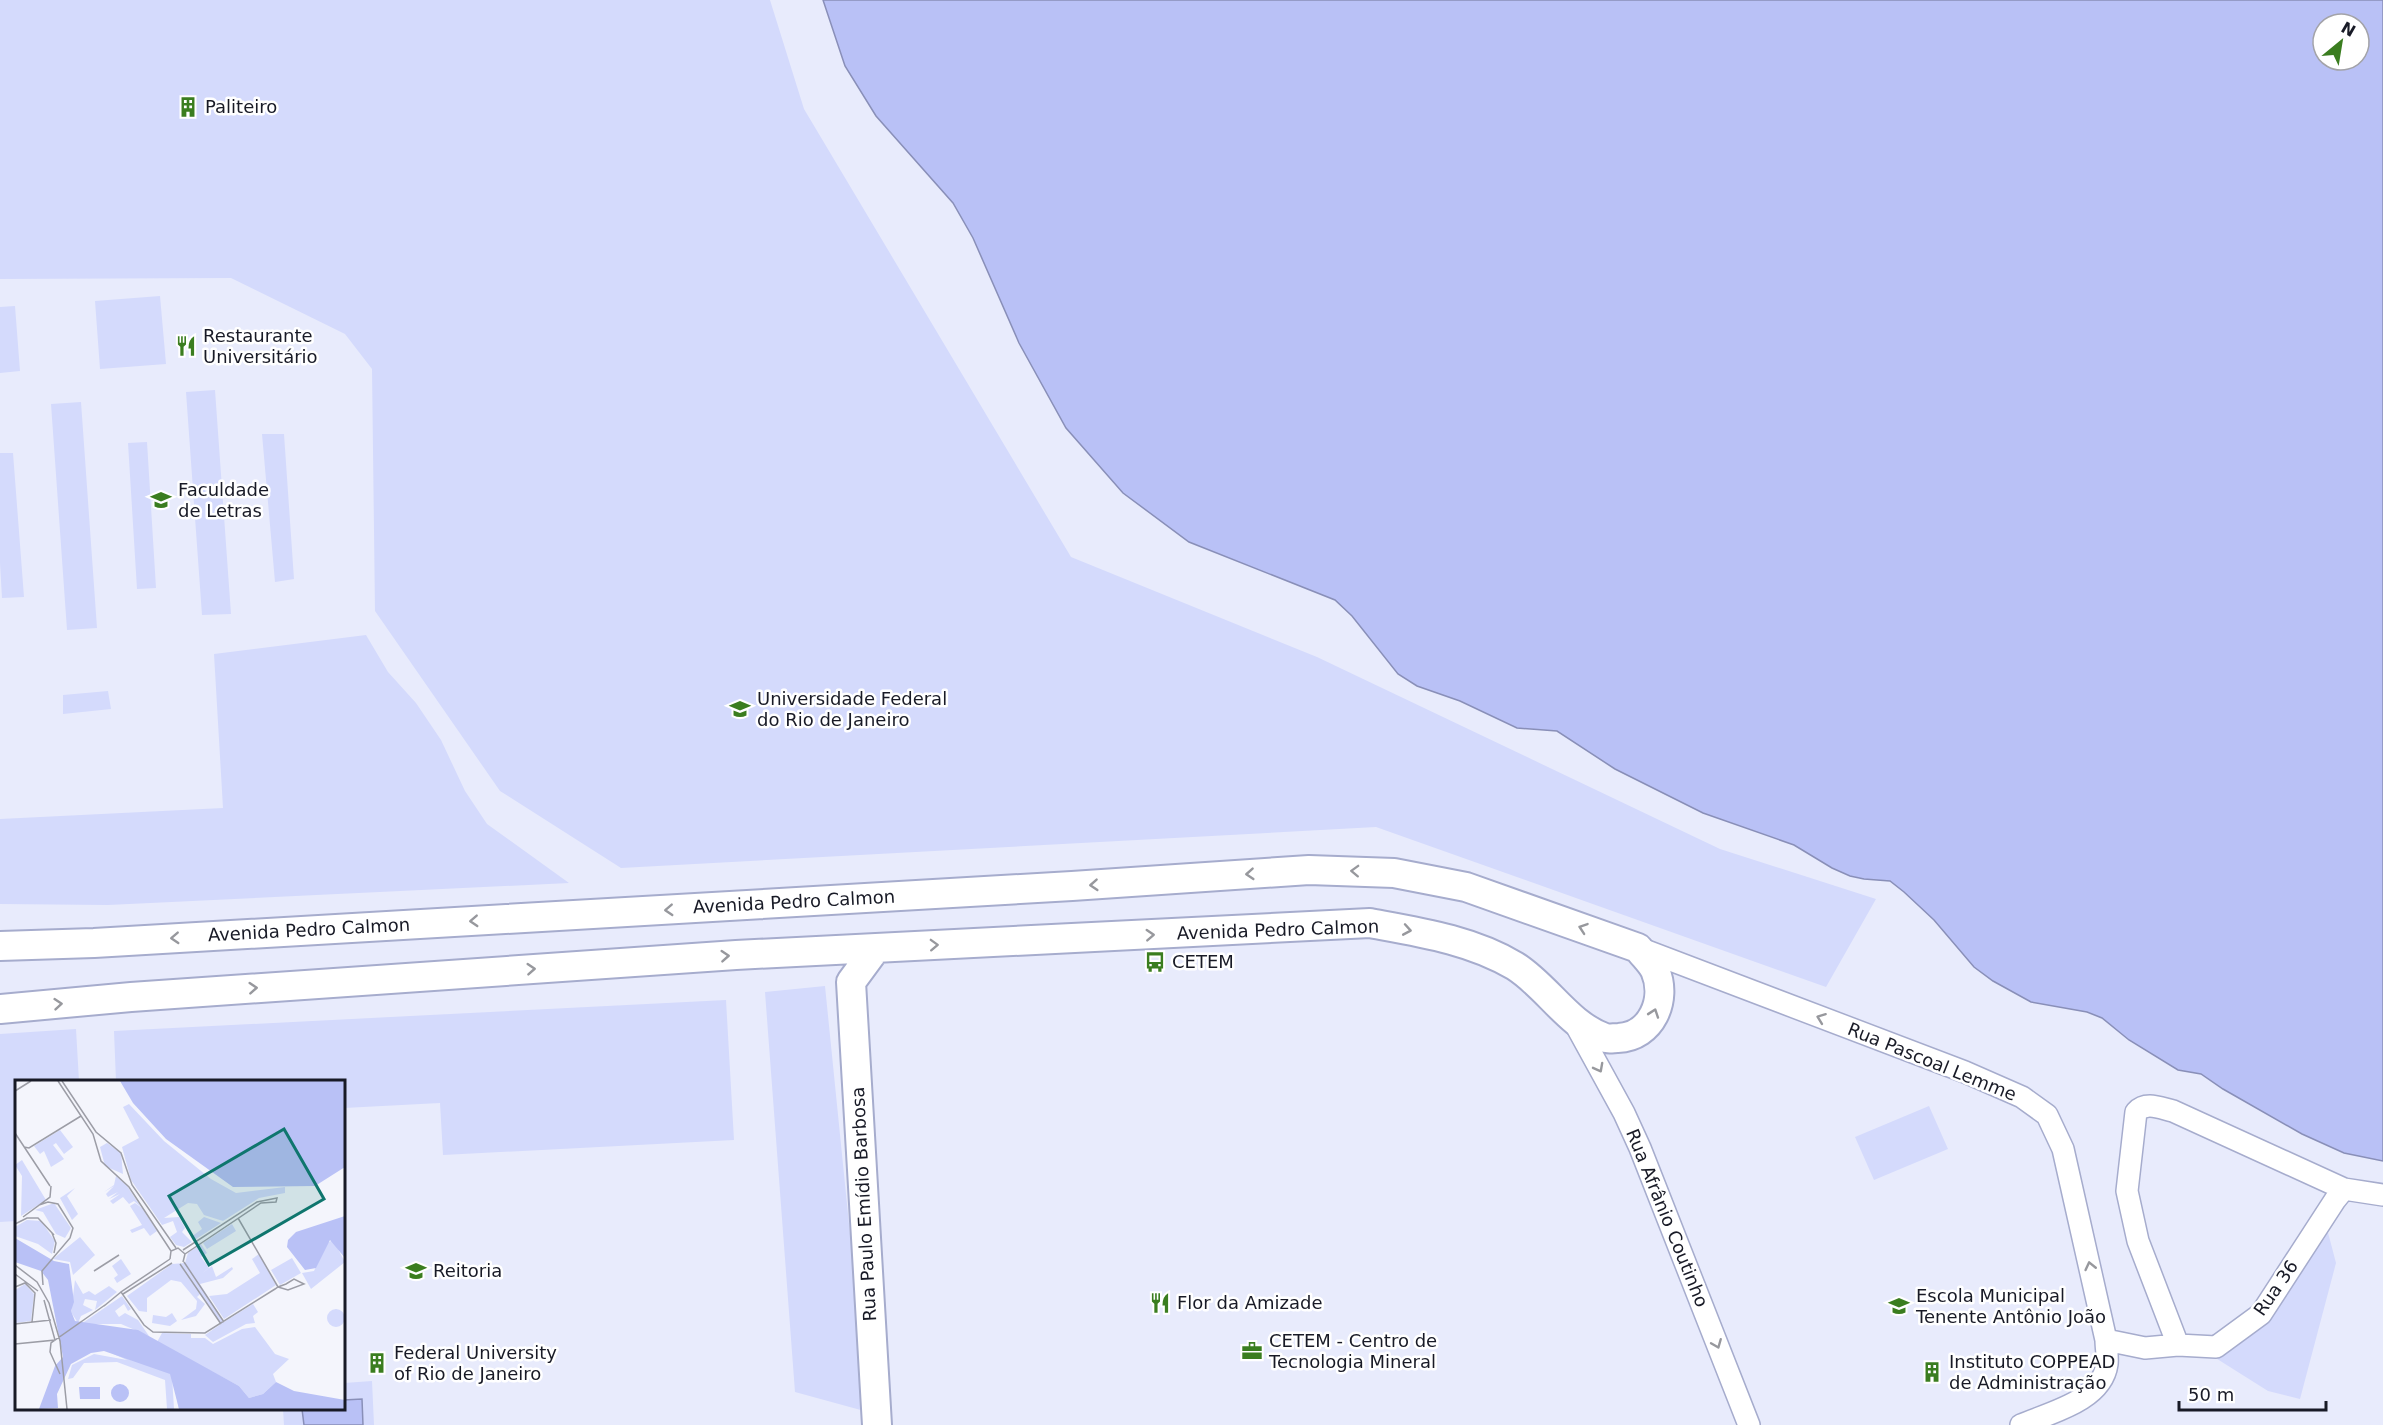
<svg xmlns="http://www.w3.org/2000/svg" width="2383" height="1425" viewBox="0 0 2383 1425" font-family="'DejaVu Sans',sans-serif">
<rect width="100%" height="100%" fill="#f4f5fc"/>
<path fill="#e8ebfc" fill-rule="evenodd" d="M 0,0 L 823,0 L 845,66 L 876,116 L 953,203 L 973,238 L 1019,343 L 1066,428 L 1123,493 L 1189,542 L 1335,600 L 1352,616 L 1398,674 L 1417,686 L 1460,701 L 1517,727 L 1557,731 L 1615,769 L 1703,813 L 1794,845 L 1832,868 L 1850,876 L 1864,879 L 1890,881 L 1904,891 L 1934,920 L 1974,967 L 1993,981 L 2031,1002 L 2087,1012 L 2102,1018 L 2129,1040 L 2178,1070 L 2201,1074 L 2223,1089 L 2302,1134 L 2344,1153 L 2383,1161 L 2383,1425 L 0,1425 ZM 16,1082 L 344,1082 L 344,1408 L 16,1408 Z"/>
<path fill="#d4dafc" d="M 0,0 L 770,0 L 804,109 L 1071,557 L 1317,657 L 1720,849 L 1876,899 L 1826,987 L 1376,827 L 621,868 L 500,791 L 375,611 L 372,369 L 345,334 L 231,278 L 0,279 Z
M 160,296 L 166,364 L 100,369 L 95,301 Z
M 15,306 L 20,371 L 0,373 L 0,307 Z
M 215,390 L 231,614 L 202,615 L 186,392 Z
M 81,402 L 97,628 L 67,630 L 51,404 Z
M 262,434 L 284,434 L 294,579 L 275,582 Z
M 147,442 L 156,588 L 137,589 L 128,443 Z
M 0,453 L 13,453 L 24,597 L 2,598 L 0,563 Z
M 366,635 L 388,672 L 416,703 L 441,740 L 465,791 L 487,824 L 569,883 L 108,905 L 0,904 L 0,819 L 223,808 L 214,654 Z
M 108,691 L 111,709 L 63,714 L 63,695 Z
M 825,986 L 868,1412 L 795,1392 L 765,992 Z
M 726,1000 L 734,1140 L 443,1155 L 440,1103 L 344,1108 L 344,1082 L 116,1081 L 114,1031 Z
M 76,1029 L 79,1081 L 16,1082 L 16,1221 L 0,1222 L 0,1034 Z
M 1929,1106 L 1948,1149 L 1874,1180 L 1855,1137 Z
M 2326,1225 L 2336,1263 L 2300,1399 L 2268,1391 L 2214,1357 Z
M 372,1381 L 374,1425 L 284,1425 L 283,1409 L 344,1408 L 344,1383 Z"/>
<path fill="#b9c1f6" stroke="#898fb8" stroke-width="1.5" fill-rule="evenodd" d="M 823,0 L 2383,0 L 2383,1161 L 2344,1153 L 2302,1134 L 2223,1089 L 2201,1074 L 2178,1070 L 2129,1040 L 2102,1018 L 2087,1012 L 2031,1002 L 1993,981 L 1974,967 L 1934,920 L 1904,892 L 1890,881 L 1864,879 L 1850,876 L 1832,868 L 1794,845 L 1703,813 L 1615,769 L 1557,731 L 1517,728 L 1460,701 L 1417,686 L 1398,674 L 1352,616 L 1335,600 L 1189,542 L 1123,493 L 1066,428 L 1019,343 L 973,238 L 953,203 L 876,116 L 845,66 ZM 2323,24 L 2359,24 L 2359,60 L 2323,60 Z
M 362,1399 L 363,1425 L 304,1425 L 302,1409 L 344,1408 L 344,1400 Z"/>
<g fill="none" stroke-linecap="round" stroke-linejoin="round">
<g stroke="#a6accd" stroke-width="24">
<path id="street" d="M 1639,948 L 1965,1072 L 2022,1097 L 2047,1115 L 2063,1149 L 2106,1340 C 2106,1348 2108,1357 2107,1364 C 2102,1401 2049,1413 2021,1425
M 1573,1020 L 1624,1113 L 1640,1148 L 1749,1425
M 2106,1340 L 2145,1348 L 2178,1345 L 2216,1347 L 2261,1314 L 2335,1200 L 2344,1189 L 2383,1195
M 2178,1345 L 2138,1241 L 2127,1191 L 2136,1112 C 2146,1101 2160,1108 2173,1111 L 2344,1189"/>
</g>
<g stroke="#a6accd" stroke-width="32">
<path id="secondary" d="M 0,946 L 94,943 L 1072,886 L 1309,870 L 1394,873 L 1466,887 L 1638,948 C 1643,955 1651,962 1655,970 C 1668,1000 1651,1037 1618,1038 C 1614,1038 1609,1039 1605,1038 C 1568,1025 1547,986 1515,966 C 1472,940 1419,932 1370,923 L 736,955 L 131,997 L 0,1009
M 876,948 L 851,982 L 877,1425"/>
</g>
<use href="#street" stroke="#fff" stroke-width="21"/>
<use href="#secondary" stroke="#fff" stroke-width="28"/>
</g>
<defs><path id="oneway-chevron" d="M-2-3.5L2.5 0L-2 3.5" fill="none" stroke-width="1.6" stroke-linecap="round" stroke-linejoin="round" transform="scale(1.5)"/></defs>
<g stroke="#97989d">
<use href="#oneway-chevron" transform="translate(1355 871) rotate(-178)"/>
<use href="#oneway-chevron" transform="translate(1250 874) rotate(176)"/>
<use href="#oneway-chevron" transform="translate(1094 885) rotate(176)"/>
<use href="#oneway-chevron" transform="translate(669 910) rotate(177)"/>
<use href="#oneway-chevron" transform="translate(474 921) rotate(177)"/>
<use href="#oneway-chevron" transform="translate(1583 928) rotate(-161)"/>
<use href="#oneway-chevron" transform="translate(1407 930) rotate(10)"/>
<use href="#oneway-chevron" transform="translate(1150 935) rotate(-3)"/>
<use href="#oneway-chevron" transform="translate(175 938) rotate(177)"/>
<use href="#oneway-chevron" transform="translate(934 945) rotate(-2)"/>
<use href="#oneway-chevron" transform="translate(725 956) rotate(-4)"/>
<use href="#oneway-chevron" transform="translate(531 969) rotate(-4)"/>
<use href="#oneway-chevron" transform="translate(253 988) rotate(-4)"/>
<use href="#oneway-chevron" transform="translate(58 1004) rotate(-5)"/>
<use href="#oneway-chevron" transform="translate(1654 1013) rotate(-71)"/>
<use href="#oneway-chevron" transform="translate(1821 1018) rotate(-159)"/>
<use href="#oneway-chevron" transform="translate(1599 1068) rotate(62)"/>
<use href="#oneway-chevron" transform="translate(2090 1266) rotate(-103)"/>
<use href="#oneway-chevron" transform="translate(1717 1344) rotate(68)"/>
</g>
<defs>
<g id="building-bare" transform="scale(1.62)"><path d="M-4-6H4V6H1V3H-1V6H-4ZM-2.5-4.3h1.7v1.8h-1.7ZM.8-4.3h1.7v1.8H.8ZM-2.5-1h1.7V.8h-1.7ZM.8-1h1.7V.8H.8Z" fill="#3a7d1f" stroke="#fff" stroke-width="2.5" paint-order="stroke"/></g>
<g id="restaurant-bare" transform="scale(1.62)"><path d="M-5-6h1v4h1v-4h1v4h1v-4h1v5L-1.5 .5V6h-2V.5L-5-1ZM5-6V6H3V1.5H1.5Q1.5-4 5-6Z" fill="#3a7d1f" stroke="#fff" stroke-width="2.5" paint-order="stroke"/></g>
<g id="university-bare" transform="scale(1.62)"><path d="M0-5L7-2L0 1L-7-2ZM-4 1L0 2.5L4 1V4Q0 6-4 4Z" fill="#3a7d1f" stroke="#fff" stroke-width="2.5" paint-order="stroke"/></g>
<g id="bus-bare" transform="scale(1.62)"><path d="M-5-6H5V4H4V6H2V4H-2V6H-4V4H-5ZM-3.5-4V0h7V-4ZM-3.5 1.2v1.5H-2V1.2ZM2 1.2v1.5H3.5V1.2Z" fill="#3a7d1f" stroke="#fff" stroke-width="2.5" paint-order="stroke"/></g>
<g id="school-bare" transform="scale(1.62)"><path d="M0-5L7-2L0 1L-7-2ZM-4 1L0 2.5L4 1V4Q0 6-4 4Z" fill="#3a7d1f" stroke="#fff" stroke-width="2.5" paint-order="stroke"/></g>
<g id="office-bare" transform="scale(1.62)"><path d="M-6-3h4V-5.5h4V-3h4V5H-6ZM-1-4.5V-3h2v-1.5ZM-6 0V1H6V0Z" fill="#3a7d1f" stroke="#fff" stroke-width="2.5" paint-order="stroke"/></g>
</defs>
<g fill-rule="evenodd">
<use href="#building-bare" x="188" y="107"/>
<use href="#restaurant-bare" x="186" y="346"/>
<use href="#university-bare" x="161" y="500"/>
<use href="#university-bare" x="740" y="709"/>
<use href="#bus-bare" x="1155" y="962"/>
<use href="#university-bare" x="416" y="1271"/>
<use href="#restaurant-bare" x="1160" y="1303"/>
<use href="#school-bare" x="1899" y="1306"/>
<use href="#office-bare" x="1252" y="1351"/>
<use href="#building-bare" x="377" y="1363"/>
<use href="#building-bare" x="1932" y="1372"/>
</g>
<g text-anchor="middle" stroke-width="5" stroke-linejoin="round" paint-order="stroke">
<g font-size="18" fill="#181a26" stroke="#fff" text-anchor="start">
<text x="205" y="113">Paliteiro</text>
<text x="203" y="342">Restaurante<tspan x="203" dy="21">Universitário</tspan></text>
<text x="178" y="496">Faculdade<tspan x="178" dy="21">de Letras</tspan></text>
<text x="757" y="705">Universidade Federal<tspan x="757" dy="21">do Rio de Janeiro</tspan></text>
<text x="1172" y="968">CETEM</text>
<text x="433" y="1277">Reitoria</text>
<text x="1916" y="1302">Escola Municipal<tspan x="1916" dy="21">Tenente Antônio João</tspan></text>
<text x="1177" y="1309">Flor da Amizade</text>
<text x="1269" y="1347">CETEM - Centro de<tspan x="1269" dy="21">Tecnologia Mineral</tspan></text>
<text x="394" y="1359">Federal University<tspan x="394" dy="21">of Rio de Janeiro</tspan></text>
<text x="1949" y="1368">Instituto COPPEAD<tspan x="1949" dy="21">de Administração</tspan></text>
</g>
<g font-size="18" fill="#181a26" stroke="#fff">
<text transform="translate(794 902) rotate(-3)" y="6">Avenida Pedro Calmon</text>
<text transform="translate(309 930) rotate(-3)" y="6">Avenida Pedro Calmon</text>
<text transform="translate(1278 930) rotate(-2)" y="6">Avenida Pedro Calmon</text>
<text transform="translate(1932 1062) rotate(22)" y="6">Rua Pascoal Lemme</text>
<text transform="translate(864 1204) rotate(-93)" y="6">Rua Paulo Emídio Barbosa</text>
<text transform="translate(1667 1218) rotate(68)" y="6">Rua Afrânio Coutinho</text>
<text transform="translate(2276 1288) rotate(-55)" y="6">Rua 36</text>
</g>
</g>
<g transform="translate(15 1080)">
<rect width="330" height="330" fill="#f4f5fc"/>
<path d="M 114,24 L 149,61 L 196,99 L 221,113 L 270,107 L 270,113 L 244,118 L 208,141 L 189,135 L 182,124 L 173,123 L 149,138 L 164,137 L 170,148 L 167,152 L 177,162 L 169,167 L 161,165 L 155,157 L 162,152 L 158,141 L 147,145 L 116,100 L 107,67 L 124,58 L 108,27 ZM 45,50 L 58,67 L 49,74 L 41,63 L 38,65 L 49,79 L 36,87 L 29,71 L 25,74 L 19,66 ZM 92,63 L 106,73 L 108,94 L 90,86 L 85,67 ZM 7,80 L 31,120 L 6,136 L 7,96 L 0,85 ZM 101,96 L 112,106 L 126,127 L 119,121 L 114,124 L 108,117 L 98,124 L 95,121 L 105,114 L 94,119 L 103,112 L 93,117 L 91,114 L 99,106 L 89,112 L 99,105 ZM 60,108 L 52,116 L 63,134 L 57,140 L 45,118 ZM 39,123 L 56,148 L 50,158 L 41,154 L 28,132 L 20,130 ZM 120,123 L 127,128 L 142,151 L 135,156 L 129,148 L 118,155 L 129,148 L 117,153 L 115,150 L 127,145 L 115,126 ZM 189,137 L 206,143 L 178,161 L 176,157 L 187,149 L 183,142 ZM 12,140 L 26,141 L 40,161 L 37,174 L 23,164 L 0,156 L 0,147 ZM 217,144 L 221,151 L 192,169 L 188,163 ZM 65,157 L 80,175 L 58,195 L 55,182 L 38,179 ZM 318,160 L 330,182 L 296,209 L 287,193 L 299,191 L 312,163 ZM 186,164 L 192,173 L 186,177 L 194,188 L 186,194 L 197,186 L 201,197 L 217,187 L 218,189 L 208,198 L 185,204 L 209,242 L 238,224 L 243,232 L 238,236 L 240,243 L 231,244 L 198,262 L 190,255 L 206,244 L 185,214 L 182,217 L 190,224 L 181,236 L 166,240 L 181,229 L 182,221 L 166,202 L 156,200 L 132,218 L 132,232 L 124,231 L 112,216 L 157,184 L 170,183 L 173,173 ZM 244,174 L 261,205 L 209,239 L 194,216 L 212,214 L 245,193 L 237,179 ZM 277,178 L 286,193 L 265,205 L 256,190 ZM 106,179 L 116,194 L 102,203 L 99,198 L 103,195 L 97,186 ZM 60,200 L 68,214 L 74,211 L 80,215 L 94,206 L 102,212 L 80,230 L 82,221 L 70,219 L 68,225 L 78,230 L 66,236 L 63,243 L 56,232 ZM 10,204 L 19,214 L 16,241 L 0,243 L 0,210 ZM 107,216 L 116,229 L 113,231 L 109,224 L 100,231 L 104,237 L 110,233 L 123,240 L 134,256 L 106,244 L 66,244 ZM312 238a9 9 0 1 1 18 0a9 9 0 1 1-18 0ZM 157,233 L 162,241 L 155,246 L 137,243 L 138,235 L 151,237 ZM 240,247 L 260,274 L 274,279 L 258,294 L 261,302 L 248,314 L 234,318 L 224,306 L 142,262 L 147,253 L 176,254 L 176,258 L 190,258 L 198,264 L 227,249 ZM 96,273 L 136,284 L 170,300 L 164,329 L 157,296 L 159,329 L 152,329 L 150,300 L 102,282 L 69,283 L 58,298 L 53,299 L 57,285 L 79,274 L 112,280 Z" fill="#d4dafc"/>
<path d="M 105,1 L 330,1 L 330,87 L 300,106 L 218,107 L 151,59 L 118,23 ZM 330,136 L 330,178 L 315,160 L 301,188 L 290,190 L 272,167 L 273,160 L 281,152 ZM 0,158 L 39,181 L 54,184 L 59,222 L 56,231 L 60,241 L 123,250 L 224,306 L 234,318 L 248,314 L 261,302 L 279,311 L 330,320 L 330,329 L 164,329 L 155,294 L 89,271 L 76,273 L 56,284 L 42,314 L 43,328 L 24,329 L 40,286 L 48,277 L 33,200 L 26,191 L 0,182 ZM96 313a9 9 0 1 1 18 0a9 9 0 1 1-18 0ZM 64,307 L 85,307 L 85,319 L 65,319 Z" fill="#b9c1f6"/>
<path fill="none" stroke="#9c9da6" stroke-width="1.5" d="M 43,1 L 78,54 L 86,81 L 114,107 L 156,171M 47,1 L 81,52 L 106,73 L 117,105 L 161,168M 0,11 L 16,1M 0,53 L 35,106M 9,67 L 14,68 L 66,36M 24,125 L 33,122 L 43,124 L 58,148 L 55,158 L 27,191 L 28,205M 8,137 L 35,117 L 36,106M 223,138 L 263,207M 0,144 L 12,138 L 23,138 L 39,155M 37,153 L 41,163 L 39,173M 168,170 L 242,122 L 262,118 L 261,122 L 246,123 L 170,174M 155,179 L 106,212 L 129,245 L 138,252 L 190,253 L 260,209 L 263,207 L 271,204 L 279,199 L 289,204 L 273,210 L 263,207M 155,179 L 156,171 L 163,168 L 170,174 L 168,182M 169,182 L 209,242M 165,184 L 206,244M 0,185 L 22,202 L 34,223 L 45,261 L 52,329M 79,191 L 104,175M 0,194 L 23,211M 0,207 L 10,203 L 20,213 L 17,242M 108,214 L 157,183M 89,226 L 106,212M 0,244 L 36,240M 0,264 L 40,260 L 29,220M 45,294 L 35,272 L 36,263 L 90,225"/>
<path fill="#0f766e" fill-opacity="0.15" stroke="#0f766e" stroke-width="3" d="M 269,49 L 309,119 L 194,185 L 154,116 Z"/>
<rect width="330" height="330" fill="none" stroke="#181a26" stroke-width="3"/>
</g>
<g transform="translate(2341 42) rotate(30)"><circle r="28" fill="#ffffff" stroke="#a3a3a8" stroke-width="1.5"/>
<path d="M0-4.5L10 22L0 15L-10 22Z" fill="#3a7d1f"/>
<text y="-9" font-size="16" font-weight="bold" text-anchor="middle" fill="#181a26">N</text>
</g>
<path d="M2179 1401v9h147v-9" fill="none" stroke="#181a26" stroke-width="3"/>
<text x="2188" y="1401" font-size="18" fill="#181a26" stroke="#ffffff" stroke-width="4.5" paint-order="stroke">50 m</text>
</svg>
